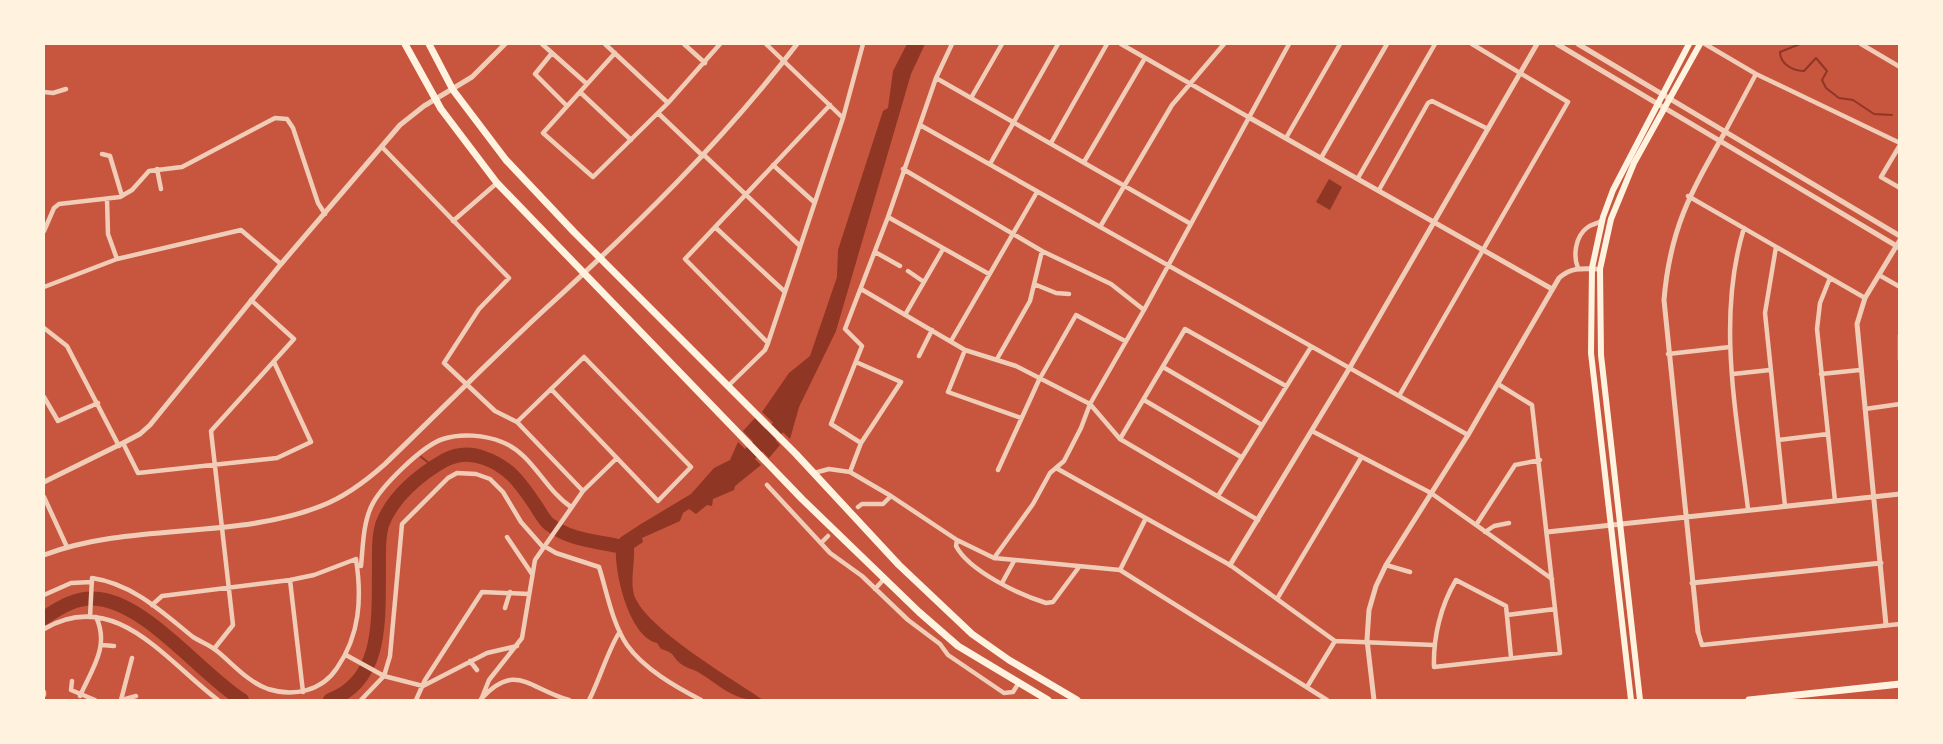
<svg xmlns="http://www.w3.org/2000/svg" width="1943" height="744" viewBox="0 0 1943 744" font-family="'Sofia Sans Condensed',sans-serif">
<rect width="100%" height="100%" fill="#c8553d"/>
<path fill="#8f3625" d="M 907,44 L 925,44 L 911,74 L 836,331 L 799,407 L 790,439 L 762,412 L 789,373 L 810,356 L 837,277 L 838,250 L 883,111 L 888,108 L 893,71 Z
M 1329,179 L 1342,187 L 1330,210 L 1316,202 Z
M 755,418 L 780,445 L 769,458 L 743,431 Z
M 738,442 L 761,465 L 735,486 L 734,490 L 713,499 L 712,506 L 707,505 L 696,514 L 689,509 L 683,513 L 680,521 L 642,538 L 643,542 L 634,548 C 635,563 630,580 634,595 C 646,629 733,679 763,700 C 732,701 723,687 698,672 C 693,669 686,668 681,664 C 671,656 676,653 661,649 L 657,643 C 629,637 614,572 616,547 L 599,544 L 607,540 L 616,543 L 621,537 L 641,524 L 691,494 L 714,468 L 730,460 Z"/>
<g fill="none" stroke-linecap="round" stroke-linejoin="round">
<path stroke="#8f3625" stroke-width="2" d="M 1800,44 L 1780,52 C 1780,64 1793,71 1804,71 L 1816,58 L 1827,71 L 1822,80 L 1826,88 L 1839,98 L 1853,100 L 1874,114 L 1892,115
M 421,457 L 434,467"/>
<path stroke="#8f3625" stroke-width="14" d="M 737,466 L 785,421 L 789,414
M 44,618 C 60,607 78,596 99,599 C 148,605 201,674 242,700
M 330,700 C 385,680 378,614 379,566 C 379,552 378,538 382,525 C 392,497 420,474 445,460 C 457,454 471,453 484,458 C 510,467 521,484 536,506 C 540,512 544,520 549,524 C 570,540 594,541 618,546"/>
<path stroke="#f1ccb7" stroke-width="4.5" d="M 542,44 L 587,84
M 605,44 L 668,103
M 684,44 L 705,63
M 766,44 L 843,118
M 1121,44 L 1250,118
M 1705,44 L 1756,74 L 1900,143
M 1861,44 L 1900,67
M 552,53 L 535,74 L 567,106
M 615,53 L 543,133 L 593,177 L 668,103 L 720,44
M 936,78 L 1191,224
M 44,92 L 53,93 L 66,89
M 580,92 L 631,140
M 971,98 L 1002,44
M 658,113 L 703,156
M 920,125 L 1468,435
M 1725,132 L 1756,74
M 1286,138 L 1340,44
M 1051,143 L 1107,44
M 1900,145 L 1881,177 L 1900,188
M 382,147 L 509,278 L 479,309 L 444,363 L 495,411 L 517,422 L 583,491
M 102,154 L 110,156 L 122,196
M 704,155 L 799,245
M 1321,158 L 1387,44
M 1084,162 L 1145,58
M 990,164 L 1058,44
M 773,165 L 814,202
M 157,169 L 161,189
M 903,169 L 1042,251 L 1111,284 L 1144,310
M 1358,178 L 1435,44
M 1379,190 L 1428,103 L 1432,101 L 1488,129
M 1688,196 L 1865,298
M 107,199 L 108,234 L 117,259
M 888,217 L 989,274
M 453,221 L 497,183
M 715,227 L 784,291
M 1100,227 L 1172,105 L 1224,44
M 1744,228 C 1716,320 1737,416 1748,509
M 44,231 L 54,208 L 59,204 L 120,197 L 132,190 L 149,171 L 182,167 L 275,118 L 287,119 L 293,128 L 318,203 L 325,214
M 1776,247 L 1765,313 L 1785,506
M 875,252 L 900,266
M 1578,268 C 1573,256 1575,236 1588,227 C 1592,224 1597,224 1601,221
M 908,271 L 924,282
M 1879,275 L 1900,287
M 1830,278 L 1820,303 L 1817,329 L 1835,501
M 1034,284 L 1056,293 L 1069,294
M 44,287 L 117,259 L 241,230 L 281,264
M 861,289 L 965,350 L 1016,366 L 1090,404 L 1120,439 L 1258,520
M 905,315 L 943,249
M 44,328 L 67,346 L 119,446
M 1900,335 L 1900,360
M 951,341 L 1037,192
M 768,343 L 685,259 L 830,105
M 965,350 L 948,392 L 1021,418
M 1668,354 L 1730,347
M 919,356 L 932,330
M 997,359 L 1030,301 L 1042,251
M 1163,367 L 1262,425
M 1733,374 L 1770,370
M 1821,374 L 1860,370
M 1498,384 L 1532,405 L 1560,653 L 1434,667 C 1433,637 1441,605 1456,580 L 1506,606 L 1511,657
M 728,386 L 765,350 L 768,343 L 843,118 L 863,44
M 1399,396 L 1568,102 L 1472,44
M 44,397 L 58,421 L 98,403
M 1144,400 L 1241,457
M 1865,409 L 1900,404
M 517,422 L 584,357 L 691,467 L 658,501 L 551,389
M 1312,431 L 1431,493 L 1552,579
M 1120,439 L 1185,329 L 1286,386
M 1778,440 L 1828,434
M 123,443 L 138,473 L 277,458 L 311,442 L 274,362
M 861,443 L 831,424 L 862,346 L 845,329 L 888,217 L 936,78 L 952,44
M 1056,468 L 1230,565 L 1335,641 L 1434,645
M 998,470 L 1039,380 L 1076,315 L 1125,341
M 850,472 L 861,443 L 901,382 L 856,362
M 814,473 L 829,469 L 850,472 L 891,496 L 957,540 L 994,558 L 1120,570 L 1327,700
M 767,485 L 830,553 L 862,576 L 908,620 L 940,644 L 948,655 L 1004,693 L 1013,692 L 1018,684
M 1218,496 L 1311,347
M 44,497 L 67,547
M 858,507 L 862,504 L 883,504 L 891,496
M 1476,525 L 1515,465 L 1540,460
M 1485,532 L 1494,526 L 1509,523
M 507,537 L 532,574
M 957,540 L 956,546 C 969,571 1020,595 1046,603 L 1053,602 L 1079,567
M 821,543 L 828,536
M 544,546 L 556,553 L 599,567 C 607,592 612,623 627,645 C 644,669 676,687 701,700
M 994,558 L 1033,504 L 1050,473 L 1064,461 L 1081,428 L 1090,404 L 1144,310 L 1289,44
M 1386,565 L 1410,572
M 361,566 C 363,546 363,525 371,507 C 380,487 422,446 443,439 C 461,433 485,435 502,442 C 532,453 545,490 571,507
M 1120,570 L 1145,520
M 290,580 L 303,692
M 1002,583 L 1014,561
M 875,589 L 884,579
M 44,595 L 71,583 L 92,582
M 1277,599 L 1361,458
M 505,608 L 510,592
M 1507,615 L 1555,609
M 90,617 L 92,578 C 133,584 162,612 193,637 C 201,642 210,645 217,651 C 233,664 248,682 268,689 C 294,697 322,691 337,668 C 360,635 362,598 356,559 L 314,575 L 290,580 L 162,596 L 152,605
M 44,629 C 115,587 166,661 218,700
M 1698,632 L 1702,645 L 1900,624
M 102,645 L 114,646
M 214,649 L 233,625 L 211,431 L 294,339 L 251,300
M 346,655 L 384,676 L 423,686 L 487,653 L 517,646
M 470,661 L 477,670
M 72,681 L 71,690 L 95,700
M 1307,687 L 1335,641
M 44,692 L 44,695
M 80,696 C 92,669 110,646 96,617
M 481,699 C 516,661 529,689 569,700
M 121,700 L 132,658
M 122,700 L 136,696
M 361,700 L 384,676 L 390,656 L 402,524 L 448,478 L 457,473 L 476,474 L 490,479 L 503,492 L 521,522 L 543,547
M 416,700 L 425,680 L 482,592 L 529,594
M 481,700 L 489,680 L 522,638 L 535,560 L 583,491 L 617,458
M 589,700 C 597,686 612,640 620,632"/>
<path stroke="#f1ccb7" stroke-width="5" d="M 1557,44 L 1900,248
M 1578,44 L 1900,236
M 1250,118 L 1552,289
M 44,482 L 123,443 L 140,434 L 150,425 L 281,264 L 400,125 L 424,106 L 472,77 L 505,44
M 1547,532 L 1900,494
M 44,555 C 131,522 236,540 321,506 C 345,497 366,481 385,464 C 438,413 489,361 543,311 C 634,228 722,142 797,44
M 1230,565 L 1349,369 L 1537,44
M 1692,583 L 1881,563
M 1886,625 L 1857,324 L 1865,298 L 1900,240
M 1698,632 L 1664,300 C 1670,228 1691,192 1725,132
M 1374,700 L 1367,640 L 1369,610 L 1376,586 L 1386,565 L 1468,435 L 1559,278 C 1570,268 1581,268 1596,269"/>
<path stroke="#fff3e0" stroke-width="6" d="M 1631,700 L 1591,353 L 1592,268 L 1603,217 L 1613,190 L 1689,44
M 1640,700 L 1601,355 L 1600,269 L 1611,219 L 1634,163 L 1700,44"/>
<path stroke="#fff3e0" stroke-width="7" d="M 405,44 L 441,109 L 497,183 L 802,499 L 919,612 L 958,646 L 1048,700
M 429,44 L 453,90 L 506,160 L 574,232 L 796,454 L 899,565 L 972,634 L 1009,660 L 1077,700
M 1749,700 L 1900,684"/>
</g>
<rect width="1943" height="744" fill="none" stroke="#fff3e0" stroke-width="90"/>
</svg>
